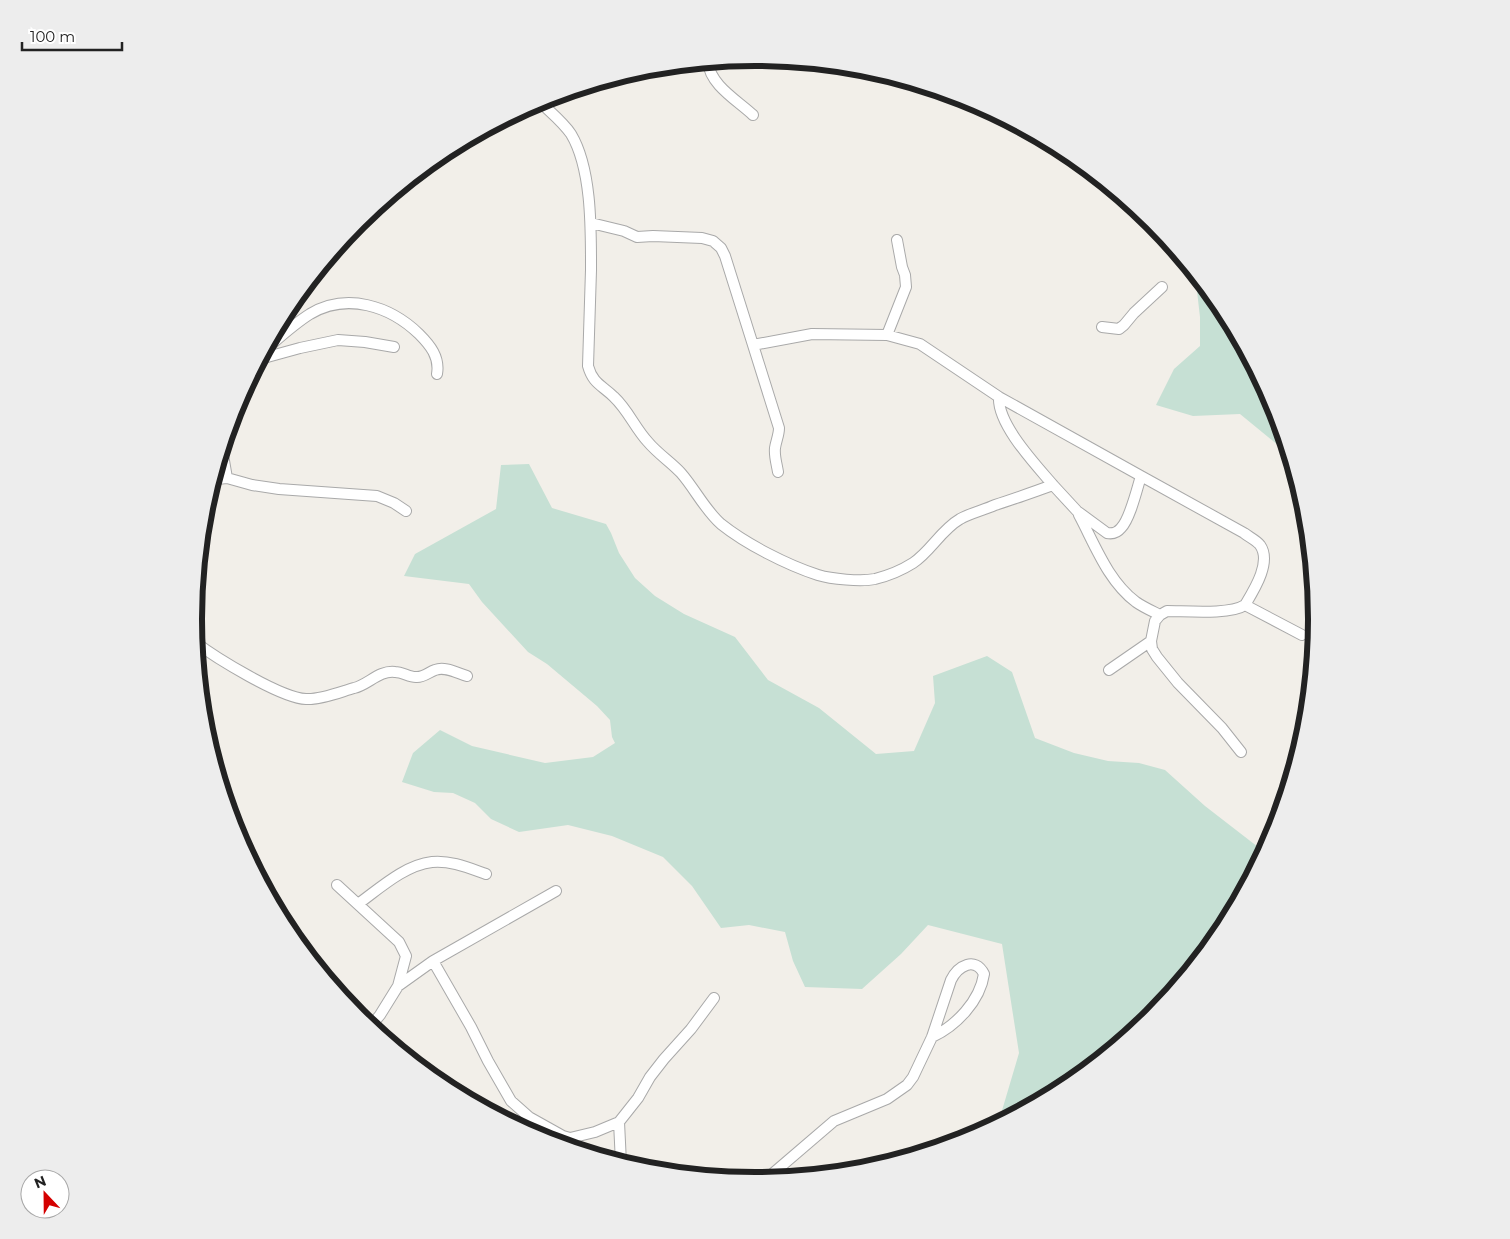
<svg xmlns="http://www.w3.org/2000/svg" width="1510" height="1239" viewBox="0 0 1510 1239" font-family="Montserrat,sans-serif">
<rect width="100%" height="100%" fill="#f2efe9"/>
<path fill="#c6e0d4" d="M 1130,204 L 1153,222 L 1167,239 L 1149,229 Z
M 1195,274 L 1222,308 L 1274,405 L 1290,455 L 1240,414 L 1193,416 L 1156,405 L 1174,369 L 1200,346 L 1200,317 Z
M 529,464 L 552,508 L 606,524 L 611,533 L 619,553 L 635,578 L 655,596 L 684,614 L 735,637 L 768,680 L 819,708 L 876,754 L 914,751 L 935,703 L 933,676 L 987,656 L 1012,672 L 1035,738 L 1074,753 L 1108,761 L 1139,763 L 1165,770 L 1205,806 L 1258,847 L 1266,850 L 1222,932 L 1152,1017 L 1067,1087 L 998,1124 L 1019,1053 L 1002,944 L 928,925 L 901,954 L 862,989 L 805,987 L 793,961 L 785,932 L 749,925 L 721,928 L 692,886 L 663,857 L 612,836 L 568,825 L 519,832 L 491,819 L 475,803 L 453,793 L 434,792 L 402,782 L 413,753 L 440,730 L 472,746 L 545,763 L 593,757 L 615,743 L 612,737 L 610,720 L 597,706 L 547,664 L 528,652 L 482,602 L 469,584 L 404,576 L 415,554 L 496,509 L 501,465 Z"/>
<g fill="none" stroke-linecap="round" stroke-linejoin="round">
<g stroke="#a9a9a9" stroke-width="12">
<path id="minor" d="M 708,62 C 710,85 737,100 753,115
M 539,101 C 549,111 563,122 571,134 C 592,169 591,230 591,270 C 590,302 589,334 588,366 C 593,384 602,385 614,397 C 628,410 635,428 648,442 C 658,454 671,462 681,473 C 695,489 705,510 721,524 C 746,544 787,565 818,575 C 831,579 861,582 875,579 C 887,576 902,570 913,563 C 931,551 941,530 960,519 C 971,513 984,510 995,505 C 1014,499 1033,492 1053,485 L 1077,511 L 1107,533 C 1112,534 1117,533 1121,528 C 1130,519 1137,489 1141,476 L 1244,533 C 1249,537 1256,540 1260,545 C 1272,562 1254,590 1245,605 C 1230,615 1186,611 1167,611 L 1160,615 L 1155,621 L 1151,641 L 1152,649 L 1157,657 L 1178,683 L 1222,728 L 1241,752
M 591,223 L 624,231 L 637,237 L 653,236 L 702,238 L 713,241 L 721,248 L 725,256 L 753,345 L 812,334 L 887,335 L 920,344 L 999,397 L 1141,476
M 1102,327 L 1119,329 L 1124,325 L 1134,313 L 1162,287
M 887,335 L 906,287 L 905,275 L 902,267 L 897,240
M 753,345 L 779,428 C 779,435 776,441 775,448 C 774,456 777,465 778,472
M 265,350 C 280,337 294,324 310,314 C 347,292 390,306 419,334 C 430,345 440,357 437,374
M 260,359 L 300,348 L 338,340 L 365,342 L 394,347
M 999,397 C 997,424 1036,465 1053,485
M 222,449 L 227,478
M 212,483 L 217,479 L 227,478 L 252,485 L 279,489 L 377,496 L 394,503 L 406,511
M 1079,515 C 1095,545 1108,581 1136,602 C 1143,607 1152,611 1160,615
M 1245,605 L 1302,635
M 195,642 C 216,658 281,698 306,699 C 320,700 340,692 354,688 C 368,685 379,670 395,672 C 403,672 410,678 417,677 C 424,677 429,672 435,670 C 445,666 457,673 467,676
M 1109,670 L 1151,641
M 337,885 L 399,942 L 406,956 L 398,986 L 380,1015 L 370,1027
M 358,904 C 380,888 405,865 432,862 C 450,860 469,868 486,874
M 433,961 L 471,1027 L 488,1061 L 511,1101 L 529,1117 L 563,1136 L 570,1138 L 595,1132 L 619,1122 L 638,1098 L 650,1077 L 664,1059 L 691,1029 L 714,998
M 398,986 L 433,961 L 556,891
M 357,1016 L 374,1023
M 619,1122 L 621,1163
M 764,1181 L 834,1121 L 887,1099 L 907,1085 L 913,1077 L 932,1037 L 951,980 C 958,966 975,956 984,974 C 980,1001 956,1026 932,1037"/>
</g>
<use href="#minor" stroke="#fff" stroke-width="10"/>
</g>
<path d="M0 0H1510V1239H0ZM202 619a553 553 0 1 1 1106 0a553 553 0 1 1-1106 0Z" fill="#ededed" fill-rule="evenodd"/>
<path fill="none" stroke="#222" stroke-width="6" d="M202 619a553 553 0 1 1 1106 0a553 553 0 1 1-1106 0Z"/>
<g transform="translate(45 1194) rotate(338)"><circle r="24" fill="#ffffff" stroke="#a7a7a7"/>
<path d="M0-4L9 19L0 12L-9 19Z" fill="#d40000"/>
<text y="-8" font-size="14" font-weight="bold" text-anchor="middle" fill="#222222">N</text>
</g>
<path d="M22 42v8h100v-8" fill="none" stroke="#222222" stroke-width="2.5"/>
<text x="30" y="42" font-size="15" fill="#222222" stroke="#ffffff" stroke-width="4" paint-order="stroke">100 m</text>
</svg>
